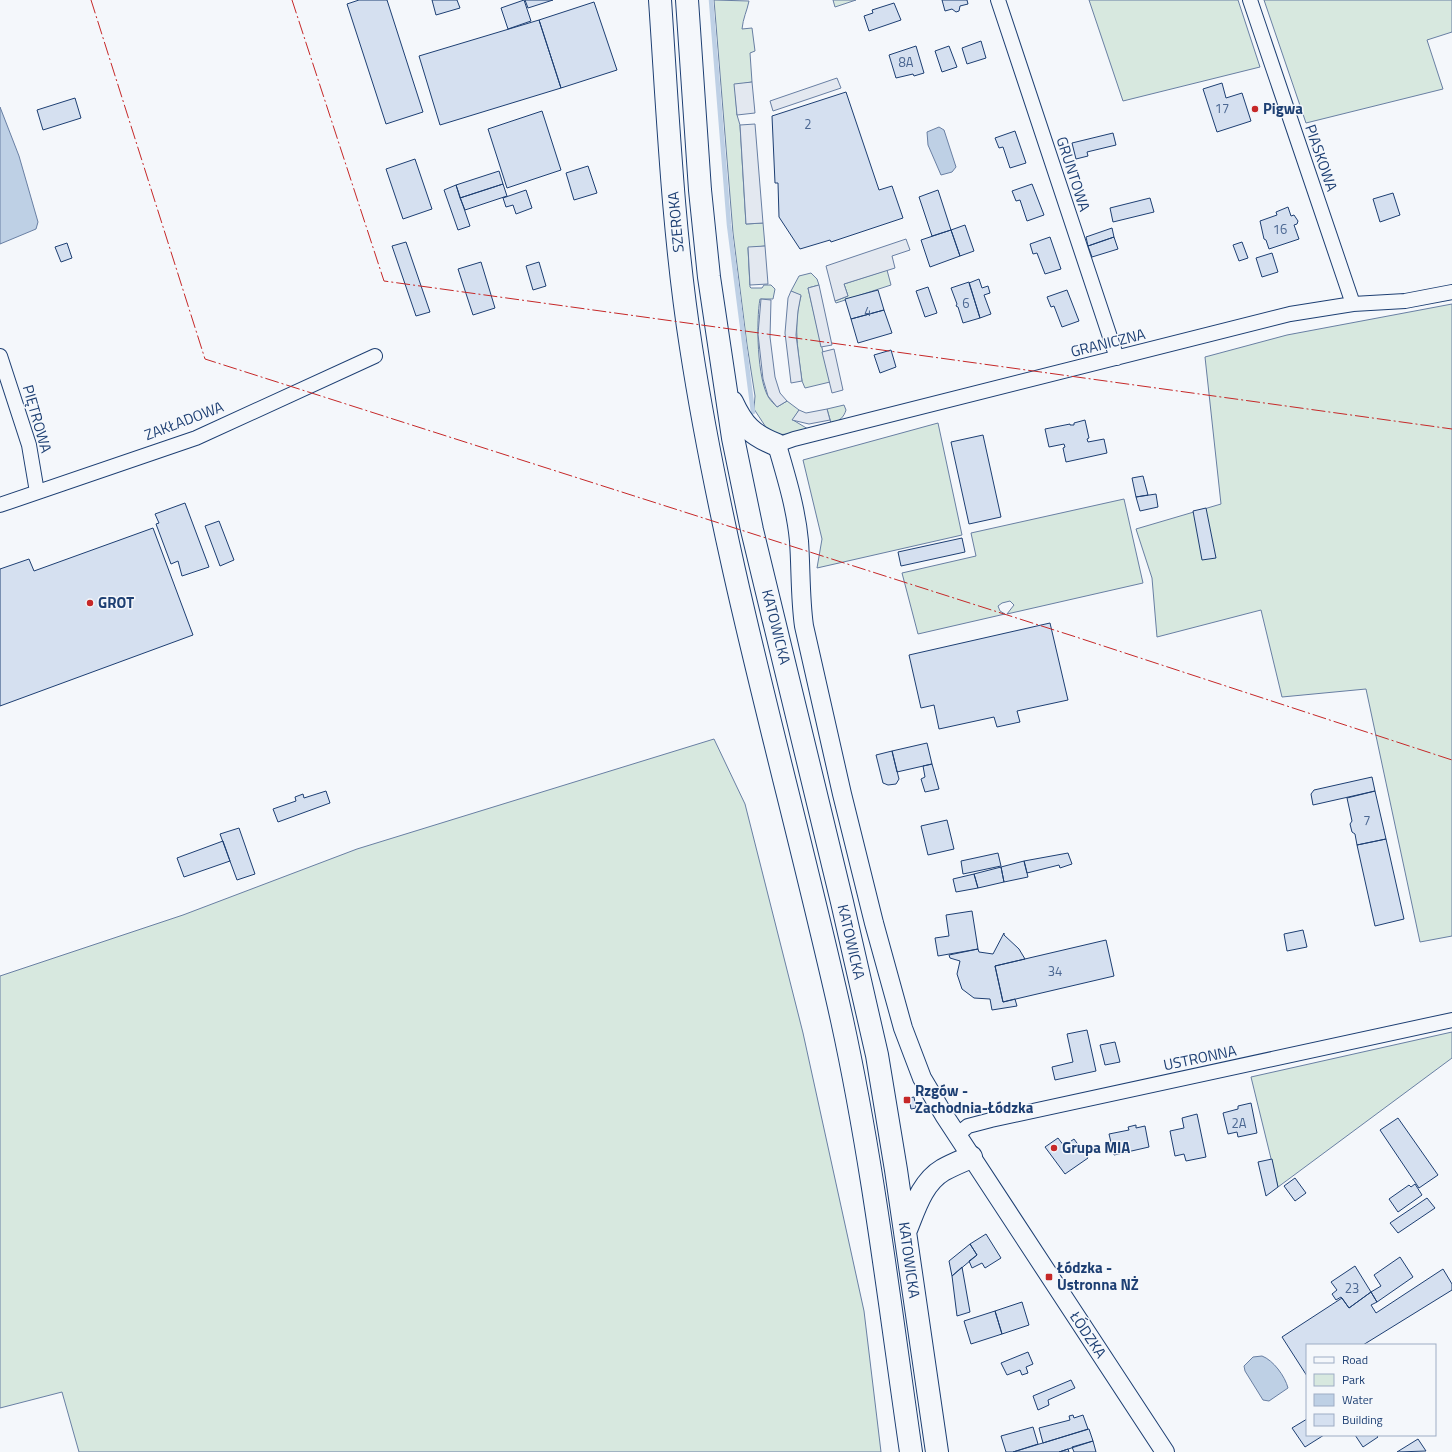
<svg xmlns="http://www.w3.org/2000/svg" width="1452" height="1452" viewBox="0 0 1452 1452" font-family="'Titillium Web',sans-serif">
<rect width="100%" height="100%" fill="#f4f7fb"/>
<path fill="#d7e8df" stroke="#687fa3" d="M 714,0 L 749,1 C 747,11 743,18 742,29 L 752,28 L 755,51 L 750,53 L 752,82 L 735,85 L 737,115 L 740,125 L 746,224 L 763,223 L 765,246 L 748,248 L 750,287 L 751,288 L 762,288 L 764,285 L 771,285 L 775,289 L 773,299 L 760,299 C 756,320 757,380 769,398 C 771,401 774,404 777,407 L 787,401 L 799,410 L 793,420 L 808,429 L 790,434 L 771,435 L 754,409 L 755,396 L 747,345 L 733,233 Z
M 833,0 L 856,0 L 835,7 Z
M 1089,0 L 1238,0 L 1260,67 L 1123,101 Z
M 1264,0 L 1452,0 L 1452,32 L 1427,40 L 1443,89 L 1306,123 Z
M 887,270 L 891,285 L 836,303 L 835,301 L 848,296 L 844,284 Z
M 811,273 L 817,279 L 819,285 L 808,288 L 830,382 L 805,388 L 802,381 C 798,352 793,324 801,296 L 791,291 L 799,276 Z
M 1452,304 L 1452,936 L 1420,942 L 1366,689 L 1282,697 L 1261,610 L 1157,637 L 1152,578 L 1136,529 L 1221,504 L 1205,357 L 1287,335 Z
M 844,405 L 846,410 C 844,417 839,422 831,423 L 827,409 Z
M 938,423 L 962,535 L 817,568 L 822,539 L 803,460 Z
M 1124,499 L 1143,583 L 1007,614 L 1014,605 L 1010,601 L 1002,603 L 998,606 L 1000,611 L 1005,614 L 918,634 L 902,573 L 976,556 L 971,533 Z
M 714,739 L 745,804 L 803,1033 L 864,1311 L 881,1452 L 79,1452 L 62,1392 L 0,1408 L 0,976 L 183,915 L 357,849 Z
M 1452,1032 L 1452,1058 L 1278,1187 L 1251,1077 Z"/>
<path fill="#e3e8f0" stroke="#687fa3" d="M 837,78 L 841,88 L 773,111 L 770,101 Z
M 752,82 L 755,113 L 737,115 L 734,84 Z
M 755,124 L 763,223 L 746,224 L 740,125 Z
M 906,239 L 910,250 L 892,256 L 895,268 L 844,284 L 848,296 L 835,301 L 826,266 Z
M 765,246 L 768,284 L 750,285 L 748,247 Z
M 819,285 L 832,345 L 821,347 L 808,288 Z
M 791,291 L 801,295 L 798,311 L 796,335 L 802,381 L 791,383 L 785,333 L 788,298 Z
M 761,299 L 771,300 L 770,337 L 775,377 L 780,393 L 787,401 L 777,407 L 768,396 L 763,379 L 758,334 Z
M 834,349 L 843,390 L 832,393 L 822,352 Z
M 827,409 L 830,420 L 809,424 L 792,420 L 799,410 L 806,413 Z"/>
<path fill="#bed0e5" stroke="#687fa3" d="M 0,107 L 19,156 L 38,222 L 36,229 L 0,244 Z
M 939,127 L 944,130 L 956,167 L 952,172 L 941,175 L 928,145 L 927,132 Z
M 1262,1356 C 1273,1360 1285,1376 1288,1388 L 1269,1401 L 1263,1400 L 1245,1371 L 1244,1366 L 1253,1357 Z"/>
<g fill="none" stroke-linecap="round" stroke-linejoin="round">
<path stroke="#bed0e5" stroke-width="4.5" d="M 711,0 L 729,225 L 753,412"/>
</g>
<path fill="#d5e0f0" stroke="#1d3f73" d="M 359,0 L 387,0 L 423,112 L 386,124 L 347,4 Z
M 432,0 L 457,0 L 460,8 L 436,15 Z
M 524,0 L 531,21 L 508,29 L 501,8 Z
M 525,0 L 553,0 L 528,8 Z
M 942,0 L 967,0 L 968,4 L 960,6 L 959,11 L 956,12 L 952,9 L 945,11 Z
M 594,2 L 617,70 L 561,88 L 539,20 Z
M 894,3 L 901,20 L 869,31 L 864,16 L 873,13 L 872,10 Z
M 539,20 L 561,88 L 440,125 L 419,56 Z
M 981,41 L 986,58 L 967,64 L 962,48 Z
M 916,46 L 924,73 L 914,76 L 913,74 L 896,78 L 889,55 Z
M 949,46 L 957,67 L 942,72 L 935,51 Z
M 1222,83 L 1226,98 L 1242,93 L 1251,121 L 1217,132 L 1203,89 Z
M 846,92 L 879,190 L 892,186 L 903,218 L 831,242 L 830,240 L 800,249 L 779,217 L 778,183 L 775,183 L 772,116 Z
M 75,98 L 81,118 L 43,130 L 37,110 Z
M 542,111 L 561,170 L 507,188 L 488,129 Z
M 1015,131 L 1026,163 L 1010,168 L 1003,147 L 999,148 L 995,138 Z
M 1113,133 L 1116,145 L 1087,152 L 1088,156 L 1076,159 L 1072,143 Z
M 415,159 L 432,209 L 403,219 L 386,169 Z
M 588,166 L 597,193 L 574,200 L 566,173 Z
M 499,171 L 503,184 L 460,198 L 456,185 Z
M 503,184 L 507,196 L 465,210 L 460,198 Z
M 1032,184 L 1044,215 L 1027,221 L 1020,200 L 1016,201 L 1012,191 Z
M 456,185 L 470,226 L 458,230 L 444,190 Z
M 526,190 L 532,208 L 516,214 L 513,205 L 506,207 L 503,198 Z
M 938,190 L 951,230 L 932,236 L 919,197 Z
M 1393,193 L 1400,215 L 1380,222 L 1373,199 Z
M 1150,198 L 1154,212 L 1113,222 L 1110,208 Z
M 1288,207 L 1291,216 L 1294,215 L 1298,221 L 1297,224 L 1294,225 L 1299,239 L 1269,249 L 1266,240 L 1264,239 L 1260,221 L 1277,215 L 1276,212 Z
M 965,225 L 974,251 L 960,256 L 951,230 Z
M 1112,228 L 1114,237 L 1088,246 L 1086,237 Z
M 951,230 L 960,256 L 930,267 L 921,240 Z
M 1050,237 L 1061,269 L 1045,274 L 1037,253 L 1033,254 L 1030,244 Z
M 1114,237 L 1118,249 L 1092,257 L 1088,246 Z
M 406,242 L 430,312 L 416,316 L 392,246 Z
M 1242,242 L 1248,258 L 1239,261 L 1233,245 Z
M 67,243 L 72,258 L 61,262 L 55,247 Z
M 1272,253 L 1278,272 L 1262,277 L 1256,258 Z
M 481,262 L 495,308 L 473,315 L 458,269 Z
M 539,262 L 546,286 L 533,290 L 526,266 Z
M 979,279 L 982,288 L 988,286 L 990,293 L 984,295 L 991,314 L 980,318 L 969,283 Z
M 969,282 L 980,318 L 963,323 L 958,307 L 956,306 L 957,304 L 951,288 Z
M 928,287 L 937,313 L 925,317 L 916,291 Z
M 878,290 L 884,310 L 851,319 L 845,299 Z
M 1067,290 L 1079,321 L 1062,327 L 1054,306 L 1051,307 L 1047,297 Z
M 884,310 L 892,333 L 858,343 L 851,319 Z
M 891,350 L 896,367 L 880,373 L 874,355 Z
M 1085,420 L 1089,438 L 1087,439 L 1088,442 L 1104,439 L 1107,453 L 1066,462 L 1063,448 L 1065,447 L 1064,444 L 1049,447 L 1045,429 L 1070,424 L 1070,425 L 1074,425 L 1074,423 Z
M 983,435 L 1001,517 L 969,524 L 951,442 Z
M 1143,476 L 1148,495 L 1136,497 L 1132,478 Z
M 1156,494 L 1158,507 L 1140,511 L 1136,497 Z
M 185,503 L 209,567 L 182,576 L 178,561 L 171,564 L 156,524 L 159,523 L 155,514 Z
M 1206,508 L 1216,558 L 1202,560 L 1193,511 Z
M 219,521 L 234,560 L 220,566 L 205,526 Z
M 153,528 L 193,635 L 0,706 L 0,569 L 29,559 L 34,571 Z
M 962,538 L 965,552 L 901,566 L 898,552 Z
M 1050,623 L 1068,700 L 1017,711 L 1020,722 L 997,727 L 994,717 L 939,729 L 934,705 L 921,708 L 909,655 Z
M 927,743 L 932,764 L 897,772 L 892,751 Z
M 892,751 L 899,779 L 896,784 L 888,785 L 883,783 L 876,755 Z
M 932,764 L 939,789 L 925,792 L 921,779 L 925,777 L 923,766 Z
M 1372,777 L 1375,791 L 1313,805 L 1311,794 L 1314,790 Z
M 326,791 L 330,803 L 278,822 L 273,809 L 296,801 L 295,797 L 303,794 L 304,798 Z
M 1375,791 L 1386,839 L 1357,845 L 1355,834 L 1352,832 L 1350,824 L 1352,821 L 1347,798 Z
M 947,820 L 954,849 L 928,855 L 921,826 Z
M 239,828 L 255,874 L 237,880 L 220,834 Z
M 1386,839 L 1404,919 L 1375,926 L 1357,845 Z
M 223,841 L 230,861 L 184,877 L 177,858 Z
M 998,853 L 1001,866 L 963,874 L 961,861 Z
M 1068,853 L 1072,864 L 1060,868 L 1059,865 L 1027,873 L 1024,861 Z
M 1024,861 L 1028,877 L 1004,882 L 1001,867 Z
M 1001,867 L 1004,882 L 978,888 L 974,874 Z
M 974,874 L 978,888 L 956,892 L 953,879 Z
M 972,911 L 978,949 L 938,956 L 935,938 L 949,936 L 946,915 Z
M 1303,930 L 1307,947 L 1287,951 L 1284,934 Z
M 1004,933 L 1004,935 L 1019,949 L 1025,959 L 995,966 L 1003,1002 L 1015,999 L 1017,1006 L 992,1010 L 990,999 L 974,998 L 962,989 L 957,974 L 960,961 L 950,958 L 949,955 L 978,949 L 979,952 L 993,954 Z
M 1106,940 L 1114,976 L 1003,1002 L 995,966 Z
M 1087,1030 L 1096,1071 L 1055,1080 L 1052,1067 L 1073,1062 L 1067,1034 Z
M 1115,1042 L 1120,1062 L 1105,1065 L 1100,1045 Z
M 914,1097 L 916,1108 L 911,1109 L 909,1098 Z
M 1251,1103 L 1257,1133 L 1238,1137 L 1237,1132 L 1228,1134 L 1223,1113 L 1238,1109 L 1238,1106 Z
M 1197,1114 L 1206,1157 L 1186,1161 L 1184,1154 L 1175,1156 L 1170,1131 L 1184,1128 L 1182,1118 Z
M 1398,1118 L 1438,1175 L 1419,1188 L 1380,1130 Z
M 1136,1125 L 1136,1128 L 1145,1126 L 1149,1147 L 1114,1155 L 1109,1134 L 1129,1130 L 1128,1127 Z
M 1058,1138 L 1064,1146 L 1074,1139 L 1088,1158 L 1065,1174 L 1045,1147 Z
M 1272,1159 L 1278,1187 L 1266,1196 L 1258,1162 Z
M 1295,1178 L 1306,1193 L 1295,1201 L 1284,1186 Z
M 1415,1184 L 1422,1195 L 1398,1212 L 1389,1199 L 1409,1185 L 1411,1187 Z
M 1427,1198 L 1435,1208 L 1398,1233 L 1390,1223 Z
M 986,1234 L 1001,1258 L 985,1268 L 982,1263 L 972,1268 L 969,1261 L 977,1255 L 970,1244 Z
M 970,1244 L 977,1255 L 952,1276 L 949,1261 Z
M 1400,1257 L 1413,1277 L 1377,1302 L 1371,1292 L 1381,1286 L 1374,1275 Z
M 1355,1266 L 1371,1292 L 1349,1308 L 1341,1297 L 1336,1300 L 1332,1294 L 1337,1290 L 1331,1282 Z
M 962,1267 L 970,1312 L 957,1316 L 952,1276 Z
M 1443,1269 L 1452,1284 L 1452,1290 L 1363,1345 L 1307,1345 L 1307,1376 L 1282,1337 L 1342,1298 L 1349,1308 L 1371,1292 L 1377,1302 L 1371,1305 L 1376,1313 Z
M 1022,1302 L 1029,1325 L 1002,1334 L 995,1311 Z
M 995,1311 L 1002,1334 L 971,1344 L 964,1321 Z
M 1028,1352 L 1033,1364 L 1026,1367 L 1028,1373 L 1022,1375 L 1020,1370 L 1007,1375 L 1001,1363 Z
M 1071,1380 L 1075,1388 L 1048,1400 L 1049,1405 L 1038,1410 L 1033,1396 Z
M 1073,1415 L 1074,1418 L 1083,1415 L 1088,1429 L 1043,1443 L 1039,1428 L 1070,1420 L 1069,1416 Z
M 1307,1419 L 1307,1435 L 1324,1435 L 1305,1447 L 1292,1428 Z
M 1033,1427 L 1038,1444 L 1013,1452 L 1006,1452 L 1001,1436 Z
M 1089,1429 L 1093,1441 L 1059,1452 L 1013,1452 Z
M 1355,1435 L 1376,1435 L 1378,1437 L 1363,1447 Z
M 1418,1439 L 1426,1451 L 1397,1452 Z
M 1093,1441 L 1096,1452 L 1074,1452 L 1072,1447 Z
M 1068,1449 L 1069,1452 L 1059,1452 Z"/>
<g fill="none" stroke-linecap="round" stroke-linejoin="round">
<g stroke="#1d3f73" stroke-width="16">
<path id="minor" d="M 998,0 L 1117,358
M 1250,0 L 1353,304
M 0,356 L 29,445 L 37,492
M 777,445 L 794,439 L 1290,314 L 1353,304 L 1405,301 L 1452,292
M 0,505 L 196,438 L 375,356
M 957,1135 L 968,1126 L 991,1120 L 1452,1020"/>
</g>
<g stroke="#1d3f73" stroke-width="20">
<path id="tertiary" d="M 777,445 C 786,476 796,508 799,541 C 801,569 800,598 804,626 L 842,794 L 874,923 L 903,1028 L 922,1078 L 944,1115 L 1165,1452"/>
</g>
<g stroke="#1d3f73" stroke-width="24">
<path id="primary" d="M 660,0 C 668,116 673,232 691,347 C 726,574 792,796 842,1020 C 873,1162 890,1308 911,1452
M 687,0 L 700,190 L 709,277 L 733,438 L 752,530 L 842,902 L 877,1055 L 896,1170 L 937,1452
M 732,402 C 743,426 752,435 777,445
M 905,1232 C 914,1211 921,1183 943,1170 C 952,1165 962,1161 971,1157"/>
</g>
<use href="#minor" stroke="#f4f7fb" stroke-width="14"/>
<use href="#tertiary" stroke="#f4f7fb" stroke-width="18"/>
<use href="#primary" stroke="#f4f7fb" stroke-width="22"/>
<path stroke="#c62828" stroke-width="1" stroke-dasharray="14 3 2 3" stroke-linecap="butt" d="M 91,0 L 205,359 L 1073,636 L 1452,760
M 292,0 L 384,281 L 1452,429"/>
</g>
<g fill="#c62828" stroke="#f4f7fb" stroke-width="1.5">
<circle cx="1255" cy="109" r="4"/>
<circle cx="90" cy="603" r="4"/>
<rect x="903" y="1096" width="8" height="8" rx="2"/>
<circle cx="1054" cy="1148" r="4"/>
<rect x="1045" y="1273" width="8" height="8" rx="2"/>
</g>
<g text-anchor="middle" stroke-width="3" stroke-linejoin="round" paint-order="stroke">
<g font-size="13" fill="#4b6792">
<text x="906" y="67">8A</text>
<text x="1222" y="113">17</text>
<text x="808" y="129">2</text>
<text x="1280" y="234">16</text>
<text x="966" y="308">6</text>
<text x="868" y="316">4</text>
<text x="1367" y="825">7</text>
<text x="1055" y="976">34</text>
<text x="1239" y="1128">2A</text>
<text x="1352" y="1293">23</text>
</g>
<g font-size="15" font-weight="bold" fill="#1d3f73" stroke="#f4f7fb" text-anchor="start">
<text x="1263" y="114">Pigwa</text>
<text x="98" y="608">GROT</text>
<text x="915" y="1096">Rzgów -<tspan x="915" dy="17">Zachodnia-Łódzka</tspan></text>
<text x="1062" y="1153">Grupa MIA</text>
<text x="1057" y="1273">Łódzka -<tspan x="1057" dy="17">Ustronna NŻ</tspan></text>
</g>
<g font-size="15" fill="#1d3f73" stroke="#f4f7fb">
<text transform="translate(1321 158) rotate(71)" y="5">PIASKOWA</text>
<text transform="translate(1073 174) rotate(72)" y="5">GRUNTOWA</text>
<text transform="translate(676 222) rotate(-95)" y="5">SZEROKA</text>
<text transform="translate(1108 343) rotate(-14)" y="5">GRANICZNA</text>
<text transform="translate(37 419) rotate(74)" y="5">PIĘTROWA</text>
<text transform="translate(184 421) rotate(-21)" y="5">ZAKŁADOWA</text>
<text transform="translate(776 627) rotate(76)" y="5">KATOWICKA</text>
<text transform="translate(851 942) rotate(77)" y="5">KATOWICKA</text>
<text transform="translate(1200 1058) rotate(-12)" y="5">USTRONNA</text>
<text transform="translate(909 1260) rotate(82)" y="5">KATOWICKA</text>
<text transform="translate(1088 1335) rotate(56)" y="5">ŁÓDZKA</text>
</g>
</g>
<rect x="1306" y="1344" width="130" height="92" fill="#f4f7fb" stroke="#9eadc5"/>
<rect x="1314" y="1357" width="20" height="6" fill="#f4f7fb" stroke="#9eadc5"/>
<text x="1342" y="1364" font-size="12" fill="#1d3f73">Road</text>
<rect x="1314" y="1374" width="20" height="12" fill="#d7e8df" stroke="#9eadc5"/>
<text x="1342" y="1384" font-size="12" fill="#1d3f73">Park</text>
<rect x="1314" y="1394" width="20" height="12" fill="#bed0e5" stroke="#9eadc5"/>
<text x="1342" y="1404" font-size="12" fill="#1d3f73">Water</text>
<rect x="1314" y="1414" width="20" height="12" fill="#d5e0f0" stroke="#9eadc5"/>
<text x="1342" y="1424" font-size="12" fill="#1d3f73">Building</text>
</svg>
